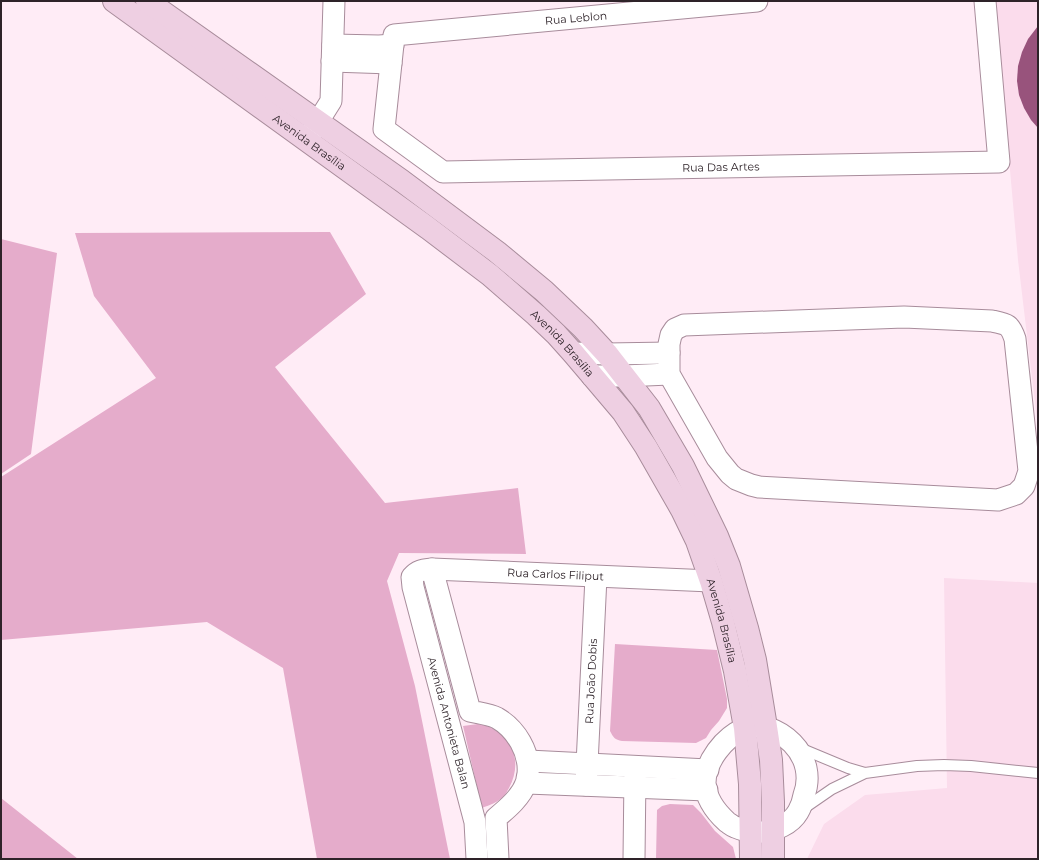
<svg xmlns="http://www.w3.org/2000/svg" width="1039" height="860" viewBox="0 0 1039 860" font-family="Montserrat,sans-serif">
<rect width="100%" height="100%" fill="#ffecf6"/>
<path fill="#fbdcec" d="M 995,1 L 1038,1 L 1038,428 L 1018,260 Z
M 944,578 L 1038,583 L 1038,859 L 807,859 L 824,824 L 865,795 L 947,788 Z"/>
<path fill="#e5accb" d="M 330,232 L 366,294 L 275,367 L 385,503 L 518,488 L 526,554 L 399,553 L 387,581 L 415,686 L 450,859 L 317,859 L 283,668 L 207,622 L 1,640 L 1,477 L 156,378 L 94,296 L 75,233 Z
M 1,239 L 57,253 L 31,454 L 1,474 Z
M 615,644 L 717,650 L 727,699 L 727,708 L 719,721 L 711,730 L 706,738 L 696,743 L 622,741 C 615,740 613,737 610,731 Z
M 478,724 C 483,725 489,726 493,729 C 516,741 521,766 509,788 C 507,791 506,794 504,796 C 498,802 490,805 482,808 L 463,726 Z
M 1,798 L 78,859 L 1,859 Z
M 670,804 L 693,805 L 701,813 L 715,831 L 733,847 L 736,859 L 656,859 L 657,810 L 662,806 Z"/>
<path fill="#98537c" d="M 1038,26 L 1038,128 L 1031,120 L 1024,108 L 1019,95 L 1017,81 L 1018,66 L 1022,52 L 1028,39 Z"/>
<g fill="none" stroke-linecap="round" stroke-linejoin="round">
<g stroke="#a88c9b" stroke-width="12">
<path id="service" d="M 800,748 L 848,768 L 865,773
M 803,809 L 832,789 L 865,773 L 917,766 L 944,765 L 971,766 L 1038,773"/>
</g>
<g stroke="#a88c9b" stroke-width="23">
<g id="minor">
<path id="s1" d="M 757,1 L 394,35 L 384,129 L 443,172 L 999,162 L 985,1"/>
<path d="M 333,45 L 379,46 L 393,45"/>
<path d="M 332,61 L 391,63"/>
<path d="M 309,136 L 331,101 L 334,1"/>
<path d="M 904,317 L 992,321 C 1007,324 1010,324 1015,339 L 1029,471 L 1024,486 L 1016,494 L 998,500 L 759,487 L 751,485 L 736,479 L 730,474 L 717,458 L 669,374 L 669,344 L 671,335 L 675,329 L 684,325 Z"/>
<path d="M 573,353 L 607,354 L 669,353"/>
<path d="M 592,376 L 624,376 L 669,374"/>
<path d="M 432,569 L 470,711 C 478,713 489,714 497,718 C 516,729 530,752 528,774 C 527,777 527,781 526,783 C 521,797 508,808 496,818 L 498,859"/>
<path d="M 756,726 C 760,727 764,727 768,728 C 786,734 802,749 806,768 C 808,777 807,787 804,795 C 803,801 801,807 798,812 C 791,824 775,831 762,832 C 753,833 742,830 735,827 C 732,826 730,824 727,822 C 716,812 706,799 705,783 C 705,762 724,737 744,729 C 747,727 752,727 756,726 Z"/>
<path d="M 528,761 L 708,770"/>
<path d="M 527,783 L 707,790"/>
<path id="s2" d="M 586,785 L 596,577"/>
<path id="s3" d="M 477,859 L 475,822 L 413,587 L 412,577 C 418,570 423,570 432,569 L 711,581"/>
<path d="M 634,859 L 635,774"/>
</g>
</g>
<g stroke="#a88c9b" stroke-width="24">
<g id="secondary">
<path id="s4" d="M 114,1 L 428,228 L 490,275 L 536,315 L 556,334 L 573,353 L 623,412 L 646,447 L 682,510 L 697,541 L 711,581 L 723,622 L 735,671 L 745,728 L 750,784 L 751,859"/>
<path d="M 147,1 L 402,181 L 497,252 L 544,291 L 583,328 L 607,354 L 649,408 L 683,466 L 717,536 L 729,566 L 747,628 L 755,660 L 766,727 L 771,760 L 773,802 L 773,859"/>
</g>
</g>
<use href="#service" stroke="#fff" stroke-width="10"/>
<use href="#minor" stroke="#fff" stroke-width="21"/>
<use href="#secondary" stroke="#eecfe2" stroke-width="22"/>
</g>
<g text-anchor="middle" stroke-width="4" stroke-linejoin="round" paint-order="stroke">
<g font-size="11" fill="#2e2329" stroke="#fff">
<text transform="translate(576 18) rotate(-5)" y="4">Rua Leblon</text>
<text dy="4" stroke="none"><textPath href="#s4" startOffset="241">Avenida Brasília</textPath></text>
<text dy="4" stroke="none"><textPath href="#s1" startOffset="810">Rua Das Artes</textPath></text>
<text dy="4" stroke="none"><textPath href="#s4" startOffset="565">Avenida Brasília</textPath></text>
<text dy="4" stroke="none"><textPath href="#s3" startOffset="436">Rua Carlos Filiput</textPath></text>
<text dy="4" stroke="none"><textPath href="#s4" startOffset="889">Avenida Brasília</textPath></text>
<text dy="4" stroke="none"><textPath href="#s2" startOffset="104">Rua João Dobis</textPath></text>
<text transform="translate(449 723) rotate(75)" y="4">Avenida Antonieta Balan</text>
</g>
</g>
<rect width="1039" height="860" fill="none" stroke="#2e2329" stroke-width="4"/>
</svg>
